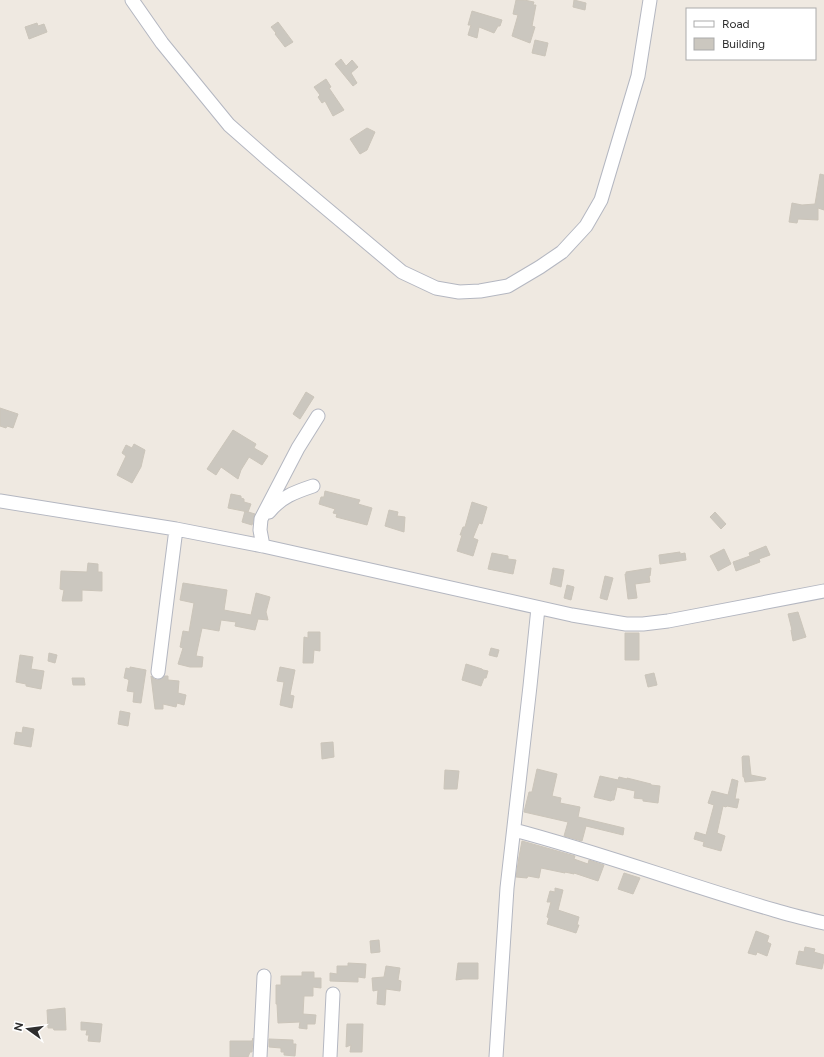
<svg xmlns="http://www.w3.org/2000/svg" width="824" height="1057" viewBox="0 0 824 1057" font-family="Figtree,sans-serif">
<rect width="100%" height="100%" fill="#efe9e1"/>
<path fill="#cbc7bf" stroke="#cbc5ba" d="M 516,0 L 524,0 L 534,2 L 533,5 L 536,5 L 532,26 L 535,27 L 530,43 L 512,36 L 518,15 L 513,14 Z
M 574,0 L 586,3 L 585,10 L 573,7 Z
M 472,11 L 502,20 L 500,26 L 498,26 L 494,33 L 479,27 L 477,38 L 468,35 L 471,25 L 468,25 Z
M 278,22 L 293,42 L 285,47 L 275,34 L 276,33 L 271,27 Z
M 37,23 L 38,26 L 44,24 L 47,32 L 29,39 L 25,27 Z
M 535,40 L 548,43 L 545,56 L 532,53 Z
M 341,59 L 346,66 L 352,60 L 358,67 L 351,73 L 357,83 L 353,86 L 335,64 Z
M 326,79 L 331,87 L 329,88 L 344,110 L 333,116 L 325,101 L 322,103 L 318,97 L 320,95 L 314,87 Z
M 367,128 L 375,132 L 367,150 L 360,154 L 350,139 Z
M 820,174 L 824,175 L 824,210 L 818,208 L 818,220 L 798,219 L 797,223 L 789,222 L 792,203 L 802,205 L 815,204 Z
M 306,392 L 314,397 L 300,419 L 293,414 Z
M 0,408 L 18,414 L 13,428 L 7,426 L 6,428 L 0,426 Z
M 233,430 L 256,444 L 254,448 L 268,456 L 262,465 L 249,457 L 241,470 L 238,479 L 221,467 L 216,475 L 207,469 Z
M 134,444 L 145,450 L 141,467 L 132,483 L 117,475 L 126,456 L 122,453 L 126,445 L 132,448 Z
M 325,491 L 360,500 L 358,504 L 372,508 L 367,525 L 336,517 L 337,514 L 333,513 L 335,509 L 319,504 L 321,497 L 324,497 Z
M 231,494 L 241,496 L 241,498 L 244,499 L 244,502 L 251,504 L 248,512 L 228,508 Z
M 472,502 L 487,507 L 482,524 L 479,523 L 473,538 L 478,540 L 473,556 L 457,551 L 462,535 L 460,535 L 463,527 L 465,527 Z
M 389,510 L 398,512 L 397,516 L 405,517 L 404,532 L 385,526 Z
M 245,511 L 255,514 L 252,525 L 242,522 Z
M 715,512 L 726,524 L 721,529 L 710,517 Z
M 766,546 L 770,555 L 759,559 L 760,562 L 736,571 L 733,562 L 750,556 L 749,553 Z
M 724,549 L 731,564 L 718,571 L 710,556 Z
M 680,552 L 680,554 L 685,553 L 686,560 L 660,564 L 659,555 Z
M 492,553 L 508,556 L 508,559 L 516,560 L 513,574 L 488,569 Z
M 88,563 L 98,564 L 98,572 L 102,572 L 102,591 L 82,590 L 82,601 L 62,601 L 64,590 L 60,589 L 61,571 L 87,572 Z
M 553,568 L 564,570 L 561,587 L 550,584 Z
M 651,568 L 650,576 L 649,576 L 650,582 L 635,584 L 637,598 L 628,599 L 625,574 L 626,574 L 626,572 Z
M 605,576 L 613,578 L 607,600 L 600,598 Z
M 183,583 L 227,590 L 224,610 L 251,615 L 256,593 L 270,597 L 266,612 L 268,620 L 258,619 L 255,630 L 235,626 L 236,622 L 221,620 L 219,631 L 202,628 L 196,656 L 203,657 L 202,667 L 190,667 L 178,664 L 183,648 L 180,647 L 183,631 L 189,632 L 194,603 L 180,600 Z
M 567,585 L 574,587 L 571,600 L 564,598 Z
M 798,612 L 806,637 L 793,641 L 791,630 L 792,630 L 788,614 Z
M 308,632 L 320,632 L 320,651 L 314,650 L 313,663 L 303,663 L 304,637 L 308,638 Z
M 625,633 L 639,633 L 639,660 L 625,660 Z
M 491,648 L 499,650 L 497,657 L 489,655 Z
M 49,653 L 57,655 L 55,663 L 48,661 Z
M 20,655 L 33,657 L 31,669 L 44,671 L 41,689 L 26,686 L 26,684 L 16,682 Z
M 466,664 L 482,669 L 483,670 L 488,671 L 486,678 L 484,678 L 481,686 L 462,680 Z
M 130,667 L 146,670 L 141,703 L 133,702 L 134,692 L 127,691 L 129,680 L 128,680 L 128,679 L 124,678 L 126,668 L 130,669 Z
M 280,667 L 295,670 L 290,695 L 294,696 L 292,708 L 280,705 L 284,682 L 277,681 Z
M 654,673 L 657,685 L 648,687 L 645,675 Z
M 151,676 L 154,679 L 157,680 L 161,679 L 165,676 L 168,676 L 168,680 L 179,681 L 178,693 L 186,695 L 184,705 L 177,703 L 176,707 L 163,704 L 163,709 L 155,709 Z
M 72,678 L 84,678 L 85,685 L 73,685 Z
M 120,711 L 130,713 L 128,726 L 118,724 Z
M 23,727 L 34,729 L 31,747 L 14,744 L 16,732 L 22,733 Z
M 333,742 L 334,757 L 322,759 L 321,743 Z
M 743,756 L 749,756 L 751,775 L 766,778 L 765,780 L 745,782 L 744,777 L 743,777 L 742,757 Z
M 537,769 L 557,774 L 552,796 L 561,798 L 560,803 L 580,807 L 578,817 L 624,828 L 623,835 L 586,826 L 582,841 L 564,836 L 568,822 L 524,812 L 529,792 L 532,792 Z
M 445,770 L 459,771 L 457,789 L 444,789 Z
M 600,776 L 618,780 L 619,777 L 627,779 L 627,778 L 651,784 L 651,785 L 660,786 L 658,803 L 643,801 L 643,799 L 634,798 L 635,791 L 617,787 L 614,800 L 612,800 L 611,801 L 594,797 Z
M 732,779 L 738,781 L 735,799 L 739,799 L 737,808 L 727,806 L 726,807 L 723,806 L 717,833 L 725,836 L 721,851 L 703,846 L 704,842 L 694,839 L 696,832 L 706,835 L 714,805 L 708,803 L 712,791 L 728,795 Z
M 522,841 L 575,856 L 574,859 L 588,864 L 589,860 L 604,865 L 598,881 L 574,873 L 574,874 L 565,872 L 565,873 L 541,868 L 539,878 L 528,876 L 527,878 L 516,877 L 519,857 Z
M 624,873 L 640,878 L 633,894 L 618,889 Z
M 555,888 L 563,890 L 558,910 L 579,917 L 577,925 L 579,925 L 576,933 L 547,924 L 549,918 L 547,917 L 551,902 L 547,902 L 550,891 L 555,892 Z
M 756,931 L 769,936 L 767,942 L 771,944 L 767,956 L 757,952 L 756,955 L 748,953 Z
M 379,940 L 380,952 L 371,953 L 370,941 Z
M 805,947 L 815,949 L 814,952 L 824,955 L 824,960 L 822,969 L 796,964 L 799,951 L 804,952 Z
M 348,963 L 366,964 L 365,978 L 358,977 L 358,982 L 330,981 L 330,973 L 337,974 L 337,966 L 348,966 Z
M 458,963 L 478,963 L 478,979 L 463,979 L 456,980 Z
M 386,966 L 400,968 L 398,980 L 401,981 L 400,991 L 386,989 L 385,1005 L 377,1004 L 378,990 L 373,991 L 372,978 L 384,977 Z
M 302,972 L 314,972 L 314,978 L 321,978 L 321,988 L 313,987 L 313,996 L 304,996 L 303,1014 L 316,1015 L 315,1024 L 307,1024 L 307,1029 L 299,1028 L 300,1022 L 278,1023 L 277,1004 L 276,1004 L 276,985 L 281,985 L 281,976 L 302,976 Z
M 65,1008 L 66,1030 L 54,1030 L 53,1028 L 48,1028 L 47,1010 Z
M 81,1022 L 102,1024 L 100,1042 L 88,1041 L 89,1035 L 86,1035 L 87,1030 L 81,1030 Z
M 347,1024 L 363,1024 L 362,1052 L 350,1052 L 351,1045 L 346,1047 Z
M 253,1038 L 252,1052 L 250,1052 L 248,1057 L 230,1057 L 230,1041 L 252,1041 Z
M 269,1039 L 293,1040 L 293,1044 L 296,1044 L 295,1056 L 284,1055 L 284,1052 L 281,1052 L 281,1048 L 269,1047 Z"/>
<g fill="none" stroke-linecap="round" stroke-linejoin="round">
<g stroke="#b4b7c1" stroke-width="15">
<path id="minor" d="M 132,0 L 162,43 L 229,125 L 271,162 L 402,272 L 436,288 L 459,292 L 480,291 L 508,286 L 540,267 L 562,252 L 586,226 L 601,200 L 638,76 L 650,0
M 0,501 L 176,529 L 263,546 L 384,573 L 572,615 L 626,624 L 643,624 L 668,621 L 824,591
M 269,512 C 281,497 295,492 313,486
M 263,546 L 260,530 L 261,519 L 298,448 L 318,416
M 158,672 L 167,600 L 176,529
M 514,830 C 602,853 687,885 774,910 C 790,915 807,919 824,923
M 260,1057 L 264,976
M 330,1057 L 333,994
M 496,1057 L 507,888 L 530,686 L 538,608"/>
</g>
<use href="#minor" stroke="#fff" stroke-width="13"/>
</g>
<rect x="686" y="8" width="130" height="52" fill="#ffffff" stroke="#ababab"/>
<rect x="694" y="21" width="20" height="6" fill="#ffffff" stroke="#ababab"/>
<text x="722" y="28" font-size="12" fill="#2e2e2e">Road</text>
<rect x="694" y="38" width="20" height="12" fill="#cbc7bf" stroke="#ababab"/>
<text x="722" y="48" font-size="12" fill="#2e2e2e">Building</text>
<g transform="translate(28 1029) rotate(284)" stroke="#ffffff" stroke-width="3" paint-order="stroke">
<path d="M0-3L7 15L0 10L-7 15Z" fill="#2e2e2e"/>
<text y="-6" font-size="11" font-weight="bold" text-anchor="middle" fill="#2e2e2e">N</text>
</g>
</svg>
